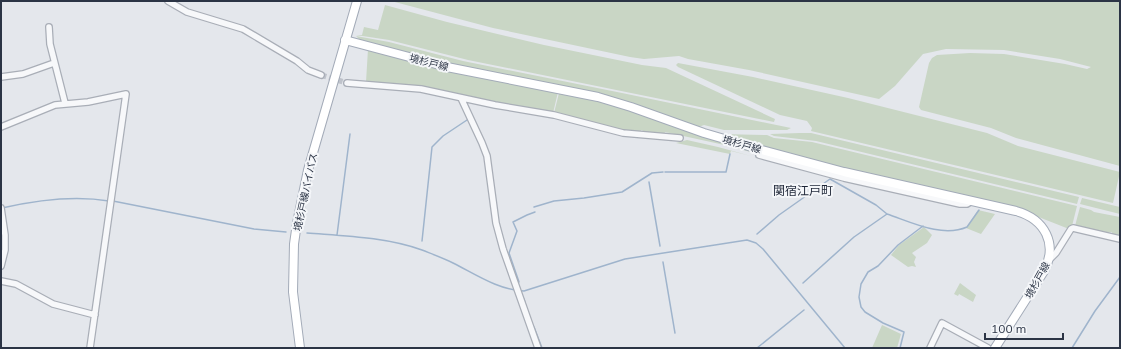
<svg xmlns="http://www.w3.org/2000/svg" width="1121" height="349" viewBox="0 0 1121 349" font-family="Mulish,'Noto Sans JP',sans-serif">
<rect width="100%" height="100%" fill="#e4e7ec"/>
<path fill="#c9d6c5" d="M 391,1 L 1120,1 L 1120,166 L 1016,138 L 991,128 L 921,110 L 919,107 L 929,63 L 932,58 L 937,55 L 970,53 L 1004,54 L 1065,64 L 1087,69 L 1091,67 L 1060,59 L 1004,50 L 946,49 L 923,54 L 895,86 L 879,99 L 749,70 L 688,59 L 679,56 L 644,59 L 630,57 L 493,28 Z
M 385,5 L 447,22 L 544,45 L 642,65 L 666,68 L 775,119 L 774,122 L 468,60 L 389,40 L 356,35 L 362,35 L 364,27 L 378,30 Z
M 356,36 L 389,42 L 463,61 L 622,93 L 791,128 L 787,130 L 724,130 L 704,125 L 696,128 L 661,115 L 456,65 L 361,41 Z
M 368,49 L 558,92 L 553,113 L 366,82 Z
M 678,63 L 753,77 L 848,98 L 987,133 L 1018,146 L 1120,172 L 1113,203 L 811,131 L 812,128 L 807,121 L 780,115 L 678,67 L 676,65 Z
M 559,93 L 604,102 L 683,129 L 830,173 L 720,144 L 665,132 L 664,135 L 649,133 L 641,130 L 640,133 L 617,130 L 554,113 Z
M 800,133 L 811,133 L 1079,197 L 1077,204 L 816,141 L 774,136 L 770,134 Z
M 719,134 L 767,135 L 774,138 L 812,142 L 1077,206 L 1072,226 L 1071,226 L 1069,229 L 1036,216 L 807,160 Z
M 687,140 L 718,147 L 751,156 L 731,151 L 730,154 L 676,143 Z
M 1082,198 L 1120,207 L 1120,214 L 1080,204 Z
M 1080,207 L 1091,210 L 1094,212 L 1120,217 L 1120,237 L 1112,235 L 1112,232 L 1101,233 L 1075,226 Z
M 978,210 L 995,214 L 981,234 L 966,228 Z
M 924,227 L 932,235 L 927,243 L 912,253 L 916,257 L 914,262 L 916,267 L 912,266 L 908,267 L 891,255 L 899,245 Z
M 960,283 L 976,295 L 973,302 L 959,294 L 958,296 L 954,294 Z
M 882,325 L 901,334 L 897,348 L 872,348 Z"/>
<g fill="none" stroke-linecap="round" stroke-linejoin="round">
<path stroke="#9fb4cc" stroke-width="1.5" d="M 665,172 L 726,172 L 730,154
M 649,182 L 660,246
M 113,201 L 254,229 L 286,232
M 534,207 L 554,201 L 584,198 L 622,192 L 652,173 L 663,172
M 2,208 C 37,200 73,195 109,201
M 307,233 C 345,236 385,237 422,250 C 432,254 443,258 453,263 C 475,274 498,290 524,291 L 625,259 L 747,240 L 756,243 L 763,249 L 845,348
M 757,234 L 779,215 L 830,179 L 876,205 L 887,214
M 337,235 L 350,134
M 422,241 L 432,147 L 443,136 L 467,120
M 663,262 L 675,333
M 519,282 L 509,253 L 517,231 L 513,222 L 527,215 L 535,212
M 803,283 L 854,237 L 887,214 C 911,222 942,238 967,227 L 979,210
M 524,299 L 526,307
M 534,327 L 542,348
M 757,348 L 804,310
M 900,348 L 904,332 L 883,323 L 865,312 L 861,307 L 859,297 L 861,284 L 868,272 L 878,266 L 898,245 L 923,226
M 1072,348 L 1095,311 L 1120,277"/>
<path stroke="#bfc3cb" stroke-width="5.5" stroke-dasharray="5.5 3" stroke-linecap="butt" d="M 321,75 L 347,83"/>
<g stroke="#a9aeb7" stroke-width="8">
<path id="minor" d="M 168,1 L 187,12 L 243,29 L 297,61 L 308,70 L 321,75
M 49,27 L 50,44 L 65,103
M 1,77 L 23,74 L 54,63
M 347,83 L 421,89 L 495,105 L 554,115 L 623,133 L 680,138
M 461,98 L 482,143 L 487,156 L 496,223 L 503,249 L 538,348
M 1,127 L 55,105 L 88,102 L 126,94 L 90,348
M 759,155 L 844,178 L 960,204 L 967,204 L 972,201
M 1,208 L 5,235 L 5,250 L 1,266
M 1049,260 L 1056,253 L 1071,229 L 1073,228 L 1120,239
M 1,281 L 16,284 L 53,304 L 95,315
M 930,348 L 942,323 L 988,348"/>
</g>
<g stroke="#a3abb8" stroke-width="10">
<path id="primary" d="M 345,40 L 447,67 L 598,97 L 631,107 L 704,133 L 762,150 L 844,172 L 1016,211 C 1045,219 1058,244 1044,271 L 995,348
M 300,348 L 293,292 L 294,244 L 297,223 L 308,170 L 357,1"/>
</g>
<use href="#minor" stroke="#f7f8fa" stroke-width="5.5"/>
<use href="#primary" stroke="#fff" stroke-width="8"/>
</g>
<g text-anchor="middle" stroke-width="4" stroke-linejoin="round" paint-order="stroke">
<g font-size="10" fill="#2b3445" stroke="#f4f6f9">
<text transform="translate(429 62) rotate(14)" y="4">境杉戸線</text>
<text transform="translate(742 144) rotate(16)" y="4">境杉戸線</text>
<text transform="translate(305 192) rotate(-78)" y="4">境杉戸線バイパス</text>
<text transform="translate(1037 280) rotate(-61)" y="4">境杉戸線</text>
</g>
<g font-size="12" fill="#1d2536" stroke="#f4f6f9">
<text x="803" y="195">関宿江戸町</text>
</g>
</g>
<rect width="1121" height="349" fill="none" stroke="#2b3445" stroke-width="4"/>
<path d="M985 333v6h78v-6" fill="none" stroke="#2b3445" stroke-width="2"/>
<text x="991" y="333" font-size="12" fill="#2b3445" stroke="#f4f6f9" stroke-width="3" paint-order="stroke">100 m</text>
</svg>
